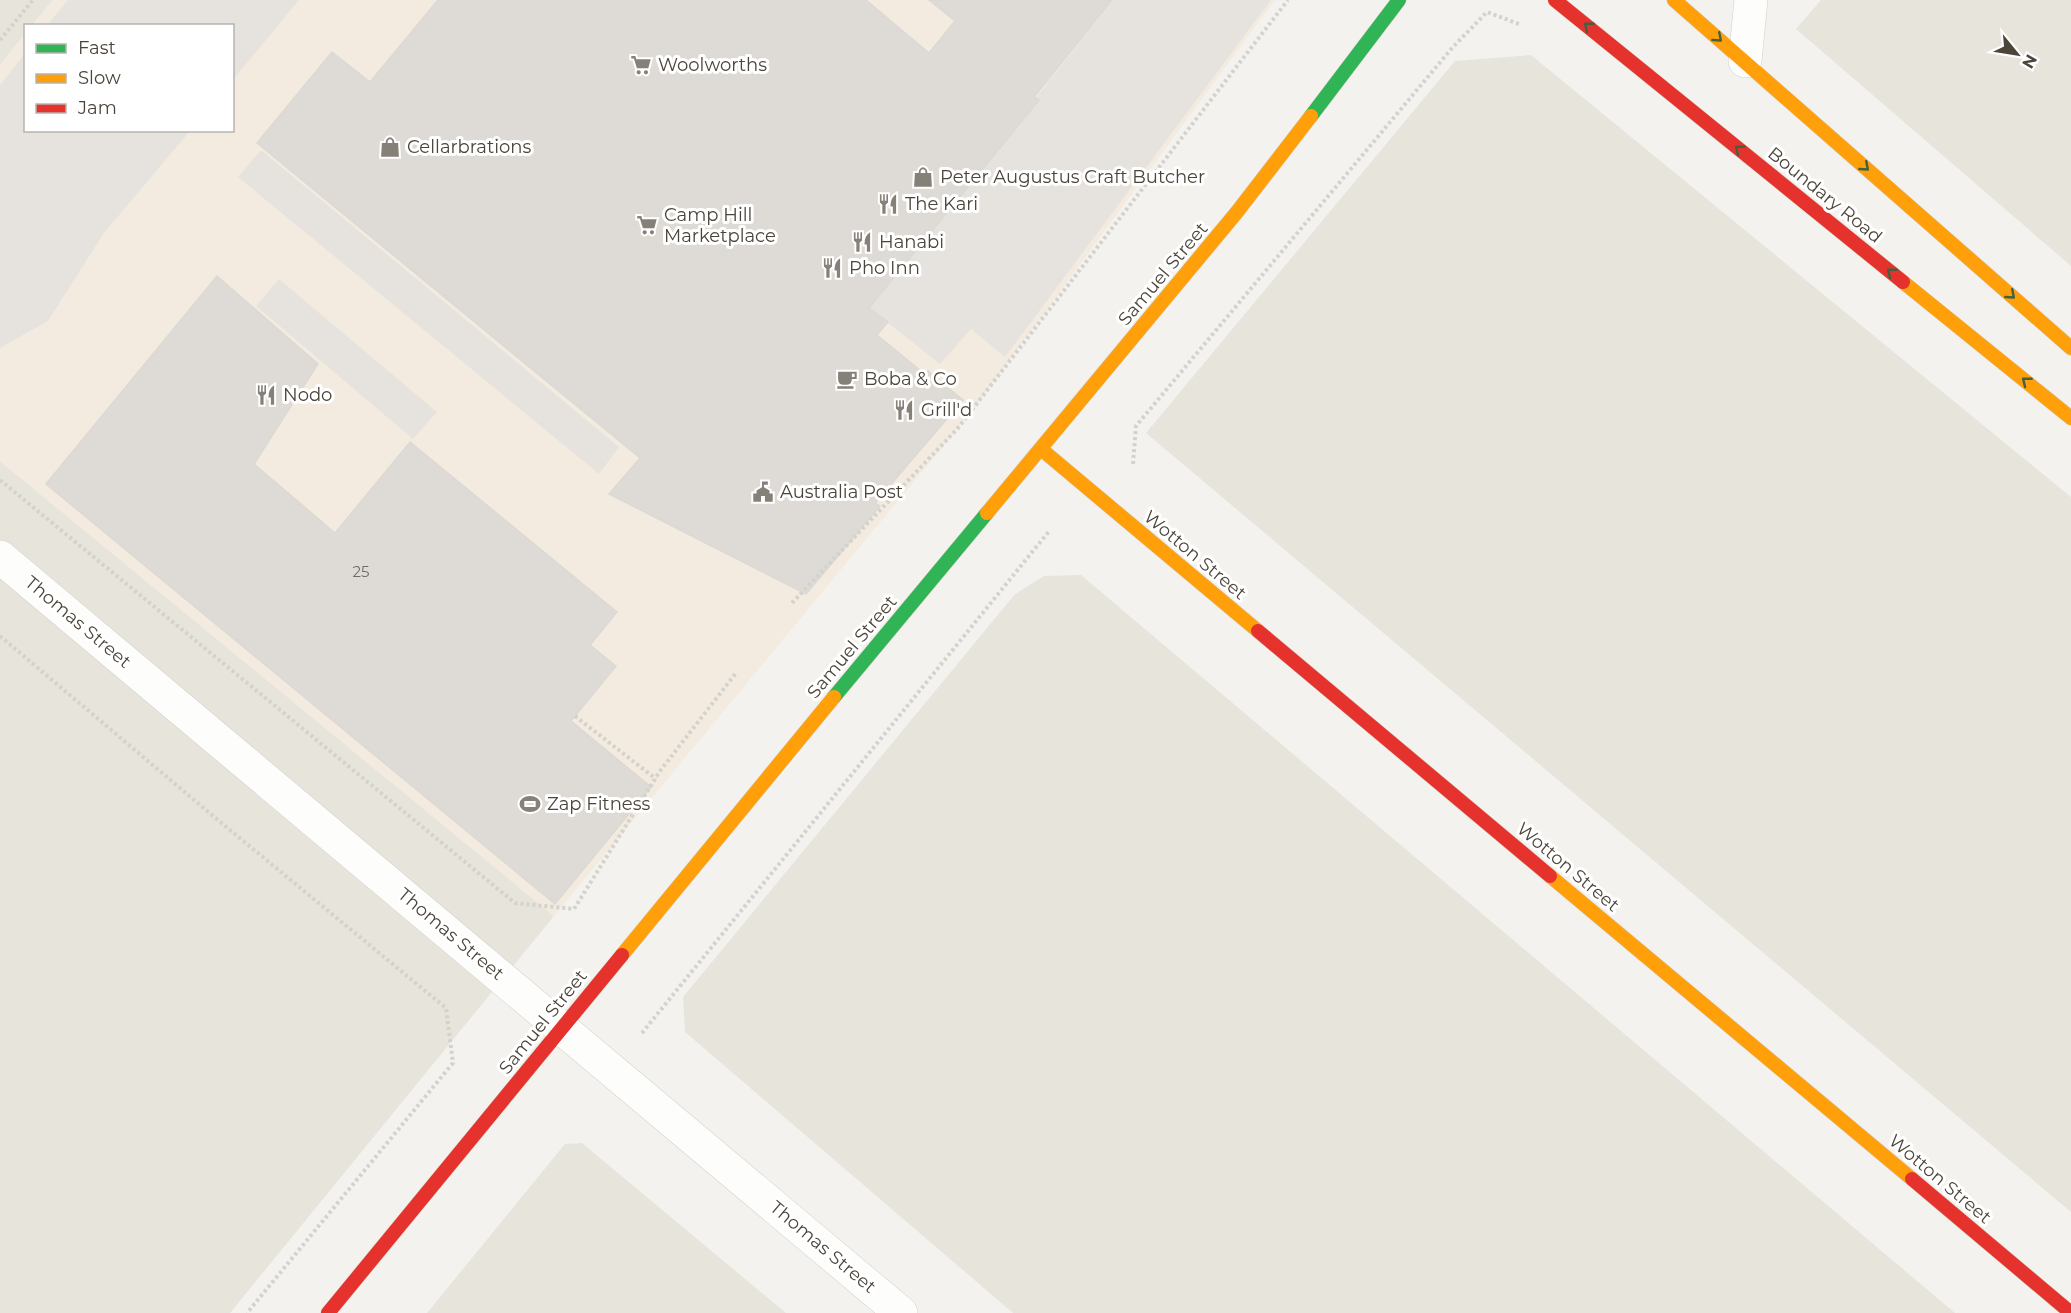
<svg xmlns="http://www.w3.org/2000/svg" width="2071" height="1313" viewBox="0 0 2071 1313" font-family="Montserrat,sans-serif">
<rect width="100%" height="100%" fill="#f4f2ee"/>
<path fill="#e7e4dc" d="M 0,0 L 53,0 L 32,25 L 26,26 L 25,34 L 0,65 Z
M 1821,0 L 2071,0 L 2071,266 L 1796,29 Z
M 1531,55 L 2071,497 L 2071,1212 L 1146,433 L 1455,61 Z
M 0,461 L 554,916 L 230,1313 L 0,1313 Z
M 1081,575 L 1955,1313 L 1013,1313 L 685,1032 L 683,997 L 1015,594 L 1044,576 Z
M 582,1143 L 786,1313 L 427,1313 L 565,1144 Z"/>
<path fill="#f3ebdf" d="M 53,0 L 1275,0 L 969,415 L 554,916 L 0,461 L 0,65 L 25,34 L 26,130 L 232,130 L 232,26 L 32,25 Z"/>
<path fill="#e6e3df" d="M 68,0 L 299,0 L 233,80 L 232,26 L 47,25 Z
M 1113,0 L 1271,0 L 1005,357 L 971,329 L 940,364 L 869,308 Z
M 25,53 L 26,130 L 190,131 L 104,233 L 48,321 L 0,348 L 0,85 Z
M 261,150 L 619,447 L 599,474 L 238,177 Z
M 279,279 L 437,412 L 413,439 L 256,306 Z"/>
<path fill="#dedbd6" stroke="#dcd9d4" stroke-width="1.5" d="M 438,0 L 866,0 L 929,53 L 955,21 L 929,0 L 1112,0 L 1034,97 L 1039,100 L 869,308 L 888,322 L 877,335 L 926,375 L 928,371 L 963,400 L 875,503 L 880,506 L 806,594 L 609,494 L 640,458 L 257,143 L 332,52 L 370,82 Z
M 217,276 L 318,364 L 254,464 L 335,533 L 410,442 L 617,612 L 590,645 L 616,666 L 571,721 L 651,787 L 555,904 L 46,484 Z"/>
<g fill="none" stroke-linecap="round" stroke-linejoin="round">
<g stroke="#d2d0cb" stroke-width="34">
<path id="street" d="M 1745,61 L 1751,0
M 0,557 L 901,1313"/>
</g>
<g stroke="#d3cfc5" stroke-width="15">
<path id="fast" d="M 1311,116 L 1399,0
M 834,697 L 987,513"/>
</g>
<g stroke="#d3cfc5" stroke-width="15">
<path id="slow" d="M 1674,0 L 2071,348
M 1903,282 L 2071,418
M 1041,449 L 1258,631
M 987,513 L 1237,212 L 1311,116
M 1550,876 L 1912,1179
M 622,955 L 834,697"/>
</g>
<g stroke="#d3cfc5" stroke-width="15">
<path id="jam" d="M 1555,0 L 1903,282
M 1258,631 L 1550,876
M 1912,1179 L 2071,1313
M 328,1313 L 622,955"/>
</g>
<path stroke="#d3d2cc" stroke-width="4" stroke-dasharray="3 3" stroke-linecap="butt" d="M 0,40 L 33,0
M 1133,464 L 1136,426 L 1452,48 L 1487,12 L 1519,24
M 0,480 L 515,903 L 574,909 L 660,771 L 736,673
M 792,603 L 958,428 L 1288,0
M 0,636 L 213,816 L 446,1008 L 453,1063 L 247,1313
M 575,716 L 656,779
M 642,1033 L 1050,530"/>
<use href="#street" stroke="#fdfdfc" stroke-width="33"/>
<use href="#fast" stroke="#30b455" stroke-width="14"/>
<use href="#slow" stroke="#ff9f0a" stroke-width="14"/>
<use href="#jam" stroke="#e5322d" stroke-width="14"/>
</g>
<defs><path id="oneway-chevron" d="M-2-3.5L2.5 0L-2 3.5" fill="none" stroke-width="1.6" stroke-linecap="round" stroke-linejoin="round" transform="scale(1.5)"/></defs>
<g stroke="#446040">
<use href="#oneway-chevron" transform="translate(1588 26) rotate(-141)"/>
<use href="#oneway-chevron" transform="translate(1718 38) rotate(41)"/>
<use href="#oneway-chevron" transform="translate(1739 149) rotate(-141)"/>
<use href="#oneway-chevron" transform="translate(1865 167) rotate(41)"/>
<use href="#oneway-chevron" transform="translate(1891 272) rotate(-141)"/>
<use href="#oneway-chevron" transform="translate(2011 295) rotate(41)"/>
<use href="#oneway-chevron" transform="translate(2026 381) rotate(-141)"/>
</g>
<defs>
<g id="supermarket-bare" transform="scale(1.62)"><path d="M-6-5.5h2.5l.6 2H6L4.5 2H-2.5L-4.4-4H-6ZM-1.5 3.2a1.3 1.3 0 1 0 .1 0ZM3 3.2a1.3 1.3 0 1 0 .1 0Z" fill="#868178" stroke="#fff" stroke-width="2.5" paint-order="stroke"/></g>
<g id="shop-bare" transform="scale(1.62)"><path d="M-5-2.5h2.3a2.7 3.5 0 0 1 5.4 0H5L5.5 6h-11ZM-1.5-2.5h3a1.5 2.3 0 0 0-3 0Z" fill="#868178" stroke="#fff" stroke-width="2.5" paint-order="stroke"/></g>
<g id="restaurant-bare" transform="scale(1.62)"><path d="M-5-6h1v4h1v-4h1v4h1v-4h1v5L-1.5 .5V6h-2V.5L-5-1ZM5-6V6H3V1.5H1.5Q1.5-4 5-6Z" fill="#868178" stroke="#fff" stroke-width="2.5" paint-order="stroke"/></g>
<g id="cafe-bare" transform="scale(1.62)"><path d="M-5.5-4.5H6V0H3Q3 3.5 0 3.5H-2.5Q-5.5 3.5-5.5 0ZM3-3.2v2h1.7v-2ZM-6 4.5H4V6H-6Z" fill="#868178" stroke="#fff" stroke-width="2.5" paint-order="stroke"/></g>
<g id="civic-bare" transform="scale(1.62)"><path d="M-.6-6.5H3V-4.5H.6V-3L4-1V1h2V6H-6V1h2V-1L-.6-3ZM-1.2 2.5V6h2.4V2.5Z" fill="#868178" stroke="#fff" stroke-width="2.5" paint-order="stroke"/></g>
<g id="stadium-bare" transform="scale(1.62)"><path d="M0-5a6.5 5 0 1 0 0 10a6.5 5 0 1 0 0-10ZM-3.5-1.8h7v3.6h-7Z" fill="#868178" stroke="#fff" stroke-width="2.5" paint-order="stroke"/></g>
</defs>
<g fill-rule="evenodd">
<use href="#supermarket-bare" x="641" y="65"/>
<use href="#shop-bare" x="390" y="147"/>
<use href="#shop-bare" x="923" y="177"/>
<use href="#restaurant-bare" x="888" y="204"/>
<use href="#supermarket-bare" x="647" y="225"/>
<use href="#restaurant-bare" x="862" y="242"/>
<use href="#restaurant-bare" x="832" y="268"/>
<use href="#cafe-bare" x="847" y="379"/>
<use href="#restaurant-bare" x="266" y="395"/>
<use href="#restaurant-bare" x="904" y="410"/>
<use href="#civic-bare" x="763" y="492"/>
<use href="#stadium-bare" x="530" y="804"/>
</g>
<g text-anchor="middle" stroke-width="6" stroke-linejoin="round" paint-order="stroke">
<g font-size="15" fill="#706a61">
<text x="361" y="577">25</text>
</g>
<g font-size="18" fill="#4b4439" stroke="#fff" text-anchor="start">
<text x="658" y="71">Woolworths</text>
<text x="407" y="153">Cellarbrations</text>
<text x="940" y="183">Peter Augustus Craft Butcher</text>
<text x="905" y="210">The Kari</text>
<text x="664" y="221">Camp Hill<tspan x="664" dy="21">Marketplace</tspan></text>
<text x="879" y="248">Hanabi</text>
<text x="849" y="274">Pho Inn</text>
<text x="864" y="385">Boba &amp; Co</text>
<text x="283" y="401">Nodo</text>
<text x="921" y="416">Grill'd</text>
<text x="780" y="498">Australia Post</text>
<text x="547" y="810">Zap Fitness</text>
</g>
<g font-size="18" fill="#4b4439" stroke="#fff">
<text transform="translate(1825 195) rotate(39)" y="6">Boundary Road</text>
<text transform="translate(1163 274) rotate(-50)" y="6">Samuel Street</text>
<text transform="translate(1195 555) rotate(40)" y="6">Wotton Street</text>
<text transform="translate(78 622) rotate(40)" y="6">Thomas Street</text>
<text transform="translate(852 647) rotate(-50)" y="6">Samuel Street</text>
<text transform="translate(1568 867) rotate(40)" y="6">Wotton Street</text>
<text transform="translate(451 934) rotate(40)" y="6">Thomas Street</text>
<text transform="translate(543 1022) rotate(-51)" y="6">Samuel Street</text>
<text transform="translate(1940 1179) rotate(40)" y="6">Wotton Street</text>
<text transform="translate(823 1247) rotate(40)" y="6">Thomas Street</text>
</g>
</g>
<rect x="24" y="24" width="210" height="108" fill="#ffffff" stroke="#b7b4b0" stroke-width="1.5"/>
<rect x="36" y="44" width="30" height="9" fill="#30b455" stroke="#b7b4b0" stroke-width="1.5"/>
<text x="78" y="54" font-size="18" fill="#4b4439">Fast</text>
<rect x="36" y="74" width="30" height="9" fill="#ff9f0a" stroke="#b7b4b0" stroke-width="1.5"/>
<text x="78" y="84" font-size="18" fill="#4b4439">Slow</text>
<rect x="36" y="104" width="30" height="9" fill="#e5322d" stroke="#b7b4b0" stroke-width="1.5"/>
<text x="78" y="114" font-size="18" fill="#4b4439">Jam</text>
<g transform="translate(2017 54) rotate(120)" stroke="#ffffff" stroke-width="4.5" paint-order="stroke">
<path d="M0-4.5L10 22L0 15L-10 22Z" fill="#4b4439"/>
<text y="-9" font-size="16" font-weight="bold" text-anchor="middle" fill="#4b4439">N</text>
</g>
</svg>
